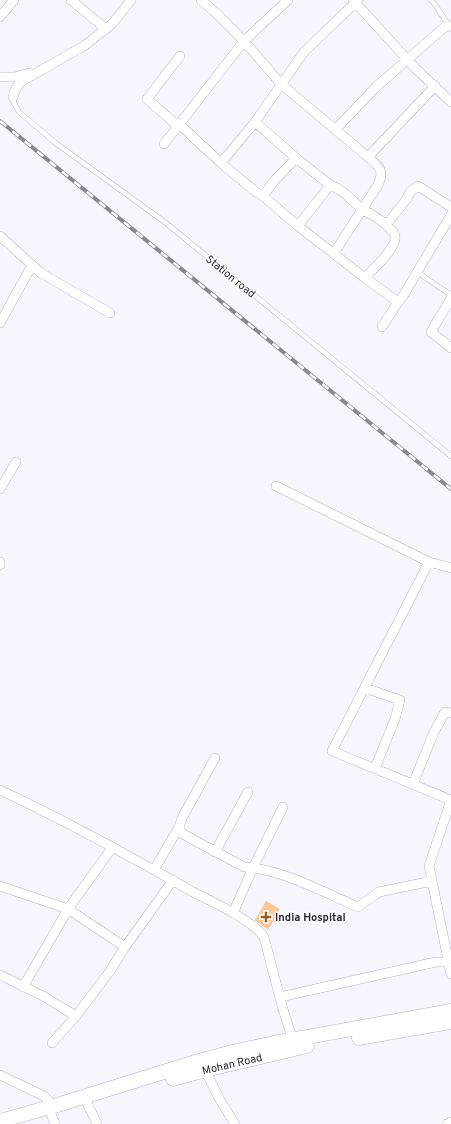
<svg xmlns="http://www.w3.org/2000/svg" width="451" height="1124" viewBox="0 0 451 1124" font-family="Overpass,sans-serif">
<rect width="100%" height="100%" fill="#f7f5fd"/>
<path fill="#f9c896" d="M 266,901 L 280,909 L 268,930 L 255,920 Z"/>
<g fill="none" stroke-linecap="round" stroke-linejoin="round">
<g stroke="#b9b4c8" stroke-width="5.5">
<path id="service" d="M 431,0 L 434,3 L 451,29
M 13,97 L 14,103 L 19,112 L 57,144 L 166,223 L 451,456
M 417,272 L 451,295"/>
</g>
<g stroke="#b9b4c8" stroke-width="10">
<path id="minor" d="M 71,0 L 106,29
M 201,0 L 216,13 L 244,41 L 281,84 L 368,157 C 379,167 385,170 378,185 L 334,253
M 353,0 L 415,68 L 451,102
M 0,17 L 14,0
M 0,77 L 15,77 L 29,73
M 13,97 C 14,90 17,86 22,81 L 84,46 L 112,24 L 131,0
M 255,122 L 296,158 L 330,185 C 343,189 352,201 362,209 C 371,215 381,219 388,227 C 392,230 396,234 395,239 C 395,249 372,270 365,278
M 179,124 L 221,163 L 256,192 L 263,196 L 298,226 L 365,278 L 398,302 L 403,296 L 451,215
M 178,126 L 147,99 L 180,56
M 335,130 L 376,87 L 447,25
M 164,144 L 244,41 L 288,0
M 368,157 L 435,86
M 221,163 L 255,122 L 304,52 L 358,0
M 263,196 L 274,181 L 296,158
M 386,225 L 406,200 L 411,191 L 418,186 L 451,207
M 298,226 L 330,185
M 0,236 L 41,273 L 110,313
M 451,298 L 431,332 L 451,348
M 0,323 L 32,265
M 382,327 L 398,302
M 276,486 L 429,562 L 451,568
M 0,489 L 16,462
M 0,562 L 0,565
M 429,562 L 332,751 L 451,800 L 429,866 L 451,974
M 365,688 L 400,700 L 395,719 L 375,768
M 215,758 L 182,818 L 179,827 L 181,833 L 244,867 C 281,869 323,892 358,907 L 379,892 L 432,881
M 413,784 L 434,732 L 445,712 L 451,713
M 0,790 C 66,821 130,856 193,892 C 213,902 252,920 264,937 L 282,1006 L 294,1044
M 215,852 L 248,792
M 154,870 L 179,827
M 0,886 L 68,909 L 125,947
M 233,913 L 253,868 L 283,807
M 0,975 L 43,996 L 76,1016 L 110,971 L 125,947 L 173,880
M 23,987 L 68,909 L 112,848
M 280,997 L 436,962 L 449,962
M 52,1043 L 76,1016
M 205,1070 L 219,1098 L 235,1124
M 0,1075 L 44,1096 L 54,1106
M 84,1096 L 97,1124
M 51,1114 L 55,1124
M 447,1124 L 451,1122"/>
</g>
<g stroke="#b9b4c8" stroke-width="15">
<g id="primary">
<path d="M 359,1038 L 451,1022"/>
<path id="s1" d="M 173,1079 L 205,1070 L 307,1046"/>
<path d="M 0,1121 L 54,1106 L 199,1061 L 232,1052 L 274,1043 L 451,1011"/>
</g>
</g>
<use href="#service" stroke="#fff" stroke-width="4.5"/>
<use href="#minor" stroke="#fff" stroke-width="9"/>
<use href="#primary" stroke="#fff" stroke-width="14"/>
<g stroke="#89878f" stroke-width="4">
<path id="rail" d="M 0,121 L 451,489"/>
</g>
<use href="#rail" stroke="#fff" stroke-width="2.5" stroke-dasharray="8" stroke-linecap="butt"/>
</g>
<path fill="#966019" stroke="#fff" stroke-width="1.5" d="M264 911h4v4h4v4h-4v4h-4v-4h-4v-4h4z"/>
<g text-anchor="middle" stroke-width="3" stroke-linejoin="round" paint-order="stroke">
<g font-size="11" fill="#28262e" stroke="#fff">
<text transform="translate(231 276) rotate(39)" y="4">Station road</text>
<text dy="4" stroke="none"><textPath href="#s1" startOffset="61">Mohan Road</textPath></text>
</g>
<g font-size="11" font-weight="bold" fill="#28262e" stroke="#fff" text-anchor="start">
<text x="275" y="921">India Hospital</text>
</g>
</g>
</svg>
